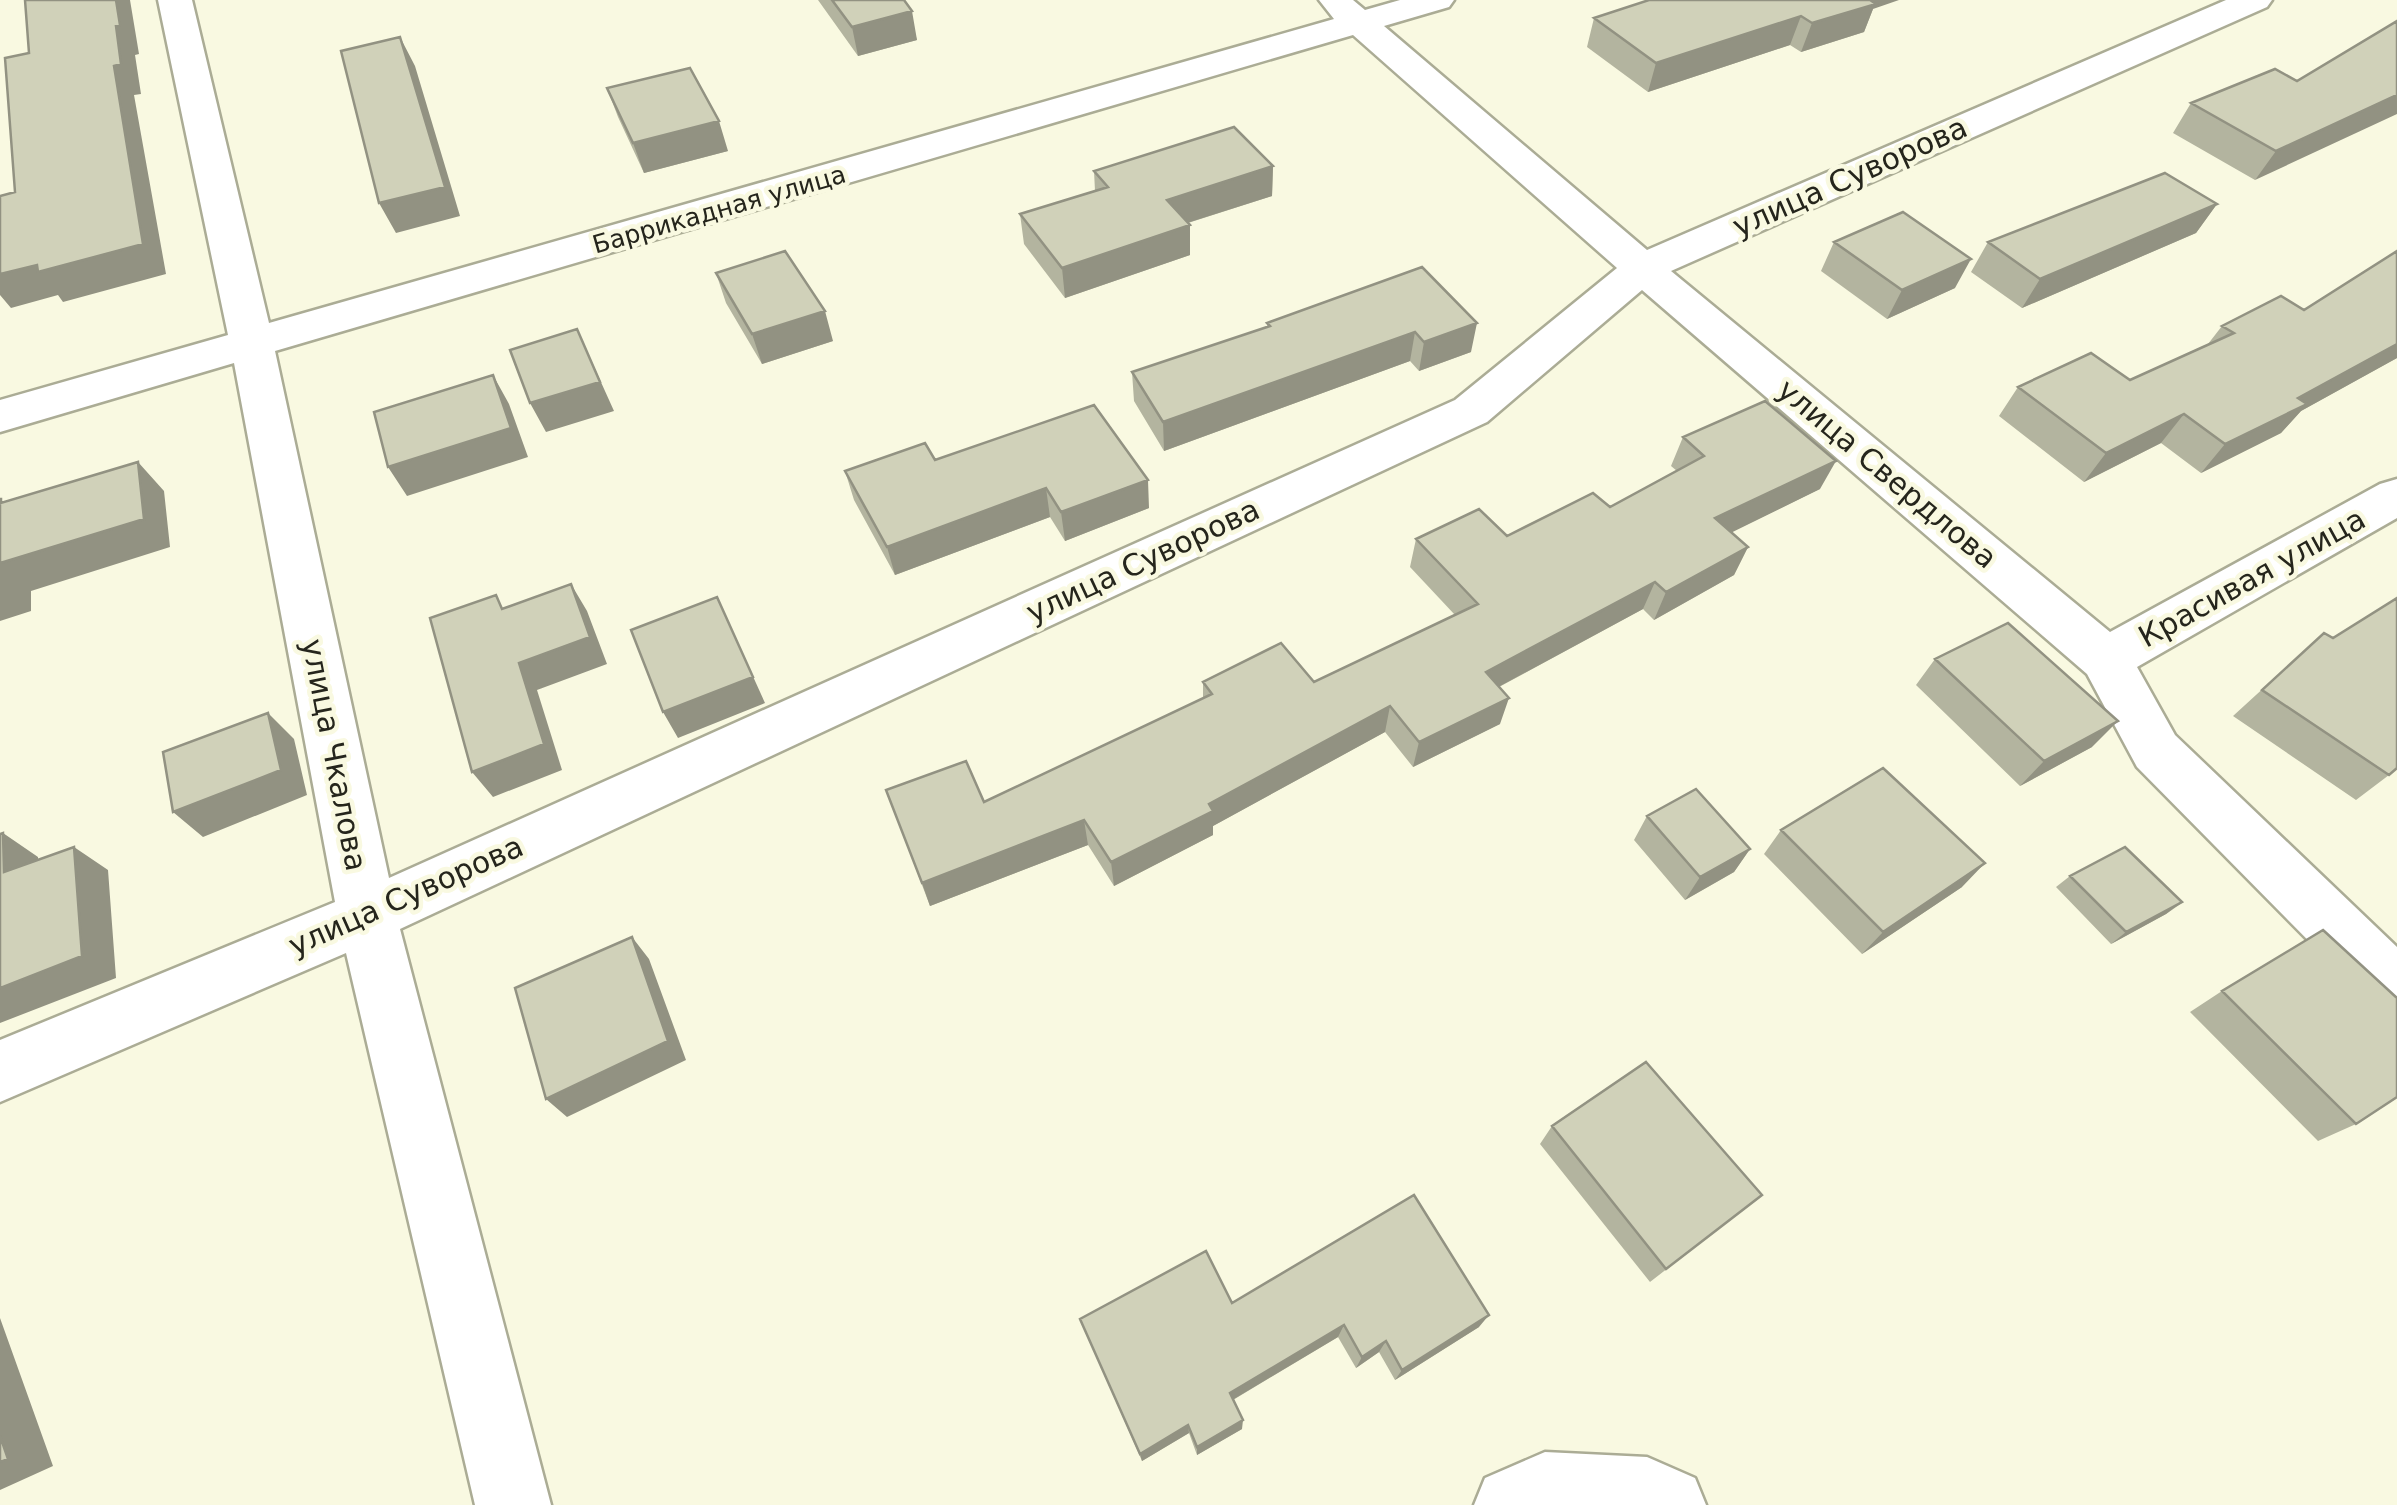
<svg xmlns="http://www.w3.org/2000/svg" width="2397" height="1505" viewBox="0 0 2397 1505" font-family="'DejaVu Sans',sans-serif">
<rect width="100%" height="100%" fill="#f9f9e1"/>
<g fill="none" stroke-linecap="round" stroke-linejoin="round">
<g stroke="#abac95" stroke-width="5">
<path id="minor" d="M 158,0 L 192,0 L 269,323 L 1334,19 L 1319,0 L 1353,0 L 1365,10 L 1400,0 L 1454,0 L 1449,7 L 1384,26 L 1647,250 L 2226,0 L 2272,0 L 2267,7 L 1671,271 L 2110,632 L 2380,484 L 2397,479 L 2397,518 L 2137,667 L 2175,735 L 2397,947 L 2397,1017 L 2375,1008 L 2137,767 L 2087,674 L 1642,290 L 1487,422 L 400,929 L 551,1505 L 475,1505 L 346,953 L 0,1102 L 0,1040 L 335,902 L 234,363 L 0,432 L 0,400 L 228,335 ZM 1353,35 L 1617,268 L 1455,400 L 389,878 L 275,351 Z
M 1545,1452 L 1647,1457 L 1695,1478 L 1706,1505 L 1474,1505 L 1485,1478 Z"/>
</g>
<use href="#minor" fill="#fff" fill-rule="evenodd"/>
</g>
<path fill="#b3b49f" d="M 818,0 L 904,0 L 917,40 L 858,56 Z
M 1873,9 L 1864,32 L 1801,52 L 1790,45 L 1648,92 L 1587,47 L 1594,18 Z
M 2397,21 L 2255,180 L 2173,133 L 2191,103 L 2297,81 Z
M 607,88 L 728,151 L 644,173 L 618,117 Z
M 1273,166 L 1272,196 L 1188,223 L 1190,225 L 1190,255 L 1065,298 L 1024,244 L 1020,214 L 1095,191 L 1094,171 Z
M 2217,204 L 2196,233 L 2022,308 L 1971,272 L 1988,242 Z
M 1834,242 L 1955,288 L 1887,319 L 1821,271 Z
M 2397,251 L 2397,358 L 2301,411 L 2281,433 L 2201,473 L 2161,443 L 2084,482 L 1999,416 L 2018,387 L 2130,380 L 2208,344 L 2222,326 L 2304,310 Z
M 1422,267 L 1471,352 L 1419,371 L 1410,361 L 1164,451 L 1134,401 L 1132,372 L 1267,328 L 1267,323 Z
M 716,273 L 833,341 L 762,364 L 726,303 Z
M 1683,437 L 1820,489 L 1731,532 L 1748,547 L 1734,575 L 1654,620 L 1643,609 L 1499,687 L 1500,724 L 1413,767 L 1385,732 L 1213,826 L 1213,835 L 1114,886 L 1088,845 L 930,906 L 886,790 L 984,802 L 1203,698 L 1203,682 L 1314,682 L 1455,615 L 1410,567 L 1416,539 L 1507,536 L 1610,507 L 1677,471 L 1671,466 Z
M 935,460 L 1149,508 L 1065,541 L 1050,517 L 895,575 L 854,500 L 845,471 Z
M 2324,633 L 2333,638 L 2389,775 L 2356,800 L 2233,716 Z
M 1935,659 L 2092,747 L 2020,786 L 1916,685 Z
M 1647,816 L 1750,849 L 1734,872 L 1685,900 L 1634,840 Z
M 1781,830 L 1962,887 L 1862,954 L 1764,854 Z
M 2070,876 L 2182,903 L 2166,914 L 2111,944 L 2056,887 Z
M 2222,991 L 2356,1124 L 2318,1141 L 2190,1012 Z
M 1552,1126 L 1762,1195 L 1650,1282 L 1540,1144 Z
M 1232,1303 L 1479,1327 L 1395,1380 L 1379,1352 L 1356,1368 L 1338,1337 L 1233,1400 L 1242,1429 L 1197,1455 L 1189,1433 L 1142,1461 L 1080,1319 Z"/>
<path fill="#929282" d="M 116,0 L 130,0 L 139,54 L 135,55 L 141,94 L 134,95 L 166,274 L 63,302 L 58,295 L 11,308 L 0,295 L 0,274 L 37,265 L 114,66 Z
M 1850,0 L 1899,0 L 1873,9 L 1864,32 L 1801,52 L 1812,23 Z
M 912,11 L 917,40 L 858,56 L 852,27 Z
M 1801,16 L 1790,45 L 1648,92 L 1656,63 Z
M 400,37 L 415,66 L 460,216 L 396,233 L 379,203 Z
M 2397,95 L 2397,114 L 2255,180 L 2276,151 Z
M 719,121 L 728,151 L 644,173 L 633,143 Z
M 1273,166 L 1272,196 L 1168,229 L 1167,200 Z
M 2217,204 L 2196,233 L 2022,308 L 2040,279 Z
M 1190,225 L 1190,255 L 1065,298 L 1062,268 Z
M 1971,259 L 1955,288 L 1887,319 L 1902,290 Z
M 825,311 L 833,341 L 762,364 L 752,334 Z
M 1477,323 L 1471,352 L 1419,371 L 1424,342 Z
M 577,329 L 614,411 L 546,432 L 530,403 Z
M 1415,332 L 1410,361 L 1164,451 L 1163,422 Z
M 2397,344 L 2397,358 L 2301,411 L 2281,433 L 2201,473 L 2225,444 L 2298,398 Z
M 493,375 L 509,404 L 528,457 L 407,496 L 388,467 Z
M 2184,414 L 2161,443 L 2084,482 L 2106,453 Z
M 1836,461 L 1820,489 L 1702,547 L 1715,518 Z
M 138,462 L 164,491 L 170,547 L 31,591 L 31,611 L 0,621 L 0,563 Z
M 1148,480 L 1149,508 L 1065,541 L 1061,512 Z
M 1046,488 L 1050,517 L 895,575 L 887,547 Z
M 1748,547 L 1734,575 L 1654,620 L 1666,592 Z
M 1655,582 L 1643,609 L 1478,698 L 1486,672 Z
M 571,584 L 587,611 L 607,664 L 537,690 L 562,770 L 493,797 L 472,772 L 519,663 Z
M 717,597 L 765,703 L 678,738 L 663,712 Z
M 1509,698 L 1500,724 L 1413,767 L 1419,742 Z
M 1390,706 L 1385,732 L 1213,826 L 1213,835 L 1114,886 L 1111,862 L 1209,804 Z
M 268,713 L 294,739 L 307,795 L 203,837 L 173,812 Z
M 2118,721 L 2092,747 L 2020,786 L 2044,761 Z
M 1084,820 L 1088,845 L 930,906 L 922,883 Z
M 3,833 L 38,857 L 40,895 L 4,872 Z
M 74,847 L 108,870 L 116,978 L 0,1023 L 0,988 Z
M 1750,849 L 1734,872 L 1685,900 L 1700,877 Z
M 1985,863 L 1962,887 L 1862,954 L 1883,932 Z
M 2182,902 L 2166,914 L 2111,944 L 2126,932 Z
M 632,937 L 649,959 L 686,1060 L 567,1117 L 546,1099 Z
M 1489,1315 L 1479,1327 L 1395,1380 L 1402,1370 Z
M 0,1318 L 53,1466 L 0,1490 Z
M 1344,1325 L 1338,1337 L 1229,1402 L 1230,1393 Z
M 1386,1341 L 1379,1352 L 1356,1368 L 1362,1357 Z
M 1243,1420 L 1242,1429 L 1197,1455 L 1197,1447 Z
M 1188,1425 L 1189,1433 L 1142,1461 L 1140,1454 Z"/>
<path fill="#d0d1b9" stroke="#929282" stroke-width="2.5" d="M 25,0 L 116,0 L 120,25 L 116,26 L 121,64 L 114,66 L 143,244 L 38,272 L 37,265 L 0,274 L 0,196 L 15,192 L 5,58 L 29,53 Z
M 832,0 L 904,0 L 912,11 L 852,27 Z
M 1649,0 L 1870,0 L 1876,4 L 1812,23 L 1801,16 L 1656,63 L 1594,18 Z
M 2397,21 L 2397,95 L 2276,151 L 2191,103 L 2275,69 L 2297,81 Z
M 400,37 L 445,187 L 379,203 L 341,51 Z
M 690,68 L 719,121 L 633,143 L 607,88 Z
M 1234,127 L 1273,166 L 1167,200 L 1190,225 L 1062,268 L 1020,214 L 1108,187 L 1094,171 Z
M 2165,173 L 2217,204 L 2040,279 L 1988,242 Z
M 1903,212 L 1971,259 L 1902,290 L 1834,242 Z
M 785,251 L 825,311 L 752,334 L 716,273 Z
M 2397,251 L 2397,344 L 2298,398 L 2307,404 L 2225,444 L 2184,414 L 2106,453 L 2018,387 L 2091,353 L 2130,380 L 2234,333 L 2222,326 L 2281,296 L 2304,310 Z
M 1422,267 L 1477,323 L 1424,342 L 1415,332 L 1163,422 L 1132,372 L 1270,326 L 1267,323 Z
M 577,329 L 600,382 L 530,403 L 510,350 Z
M 493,375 L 511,428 L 388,467 L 374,412 Z
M 1765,401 L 1836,461 L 1715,518 L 1748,547 L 1666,592 L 1655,582 L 1486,672 L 1509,698 L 1419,742 L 1390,706 L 1209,804 L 1213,811 L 1111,862 L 1084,820 L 922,883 L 886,790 L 966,761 L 984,802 L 1212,694 L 1203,682 L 1281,643 L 1314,682 L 1478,604 L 1416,539 L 1479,509 L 1507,536 L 1593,493 L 1610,507 L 1704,456 L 1683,437 Z
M 1094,405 L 1148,480 L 1061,512 L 1046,488 L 887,547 L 845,471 L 925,443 L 935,460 Z
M 138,462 L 144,519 L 0,563 L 0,576 L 0,499 L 1,499 L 1,503 Z
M 571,584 L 590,637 L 519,663 L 544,744 L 472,772 L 430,618 L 496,595 L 502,609 Z
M 717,597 L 753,677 L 663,712 L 631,630 Z
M 2397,598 L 2397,768 L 2389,775 L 2262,690 L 2324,633 L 2333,638 Z
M 2008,623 L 2118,721 L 2044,761 L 1935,659 Z
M 268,713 L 281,770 L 173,812 L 163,752 Z
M 1883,768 L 1985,863 L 1883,932 L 1781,830 Z
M 1696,789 L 1750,849 L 1700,877 L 1647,816 Z
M 3,833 L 4,872 L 74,847 L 82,956 L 0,988 L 0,834 Z
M 2125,847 L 2182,902 L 2126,932 L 2070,876 Z
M 2323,930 L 2397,998 L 2397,1097 L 2356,1124 L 2222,991 Z
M 632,937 L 668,1041 L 546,1099 L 515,988 Z
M 1646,1062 L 1762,1195 L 1666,1269 L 1552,1126 Z
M 1414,1195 L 1489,1315 L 1402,1370 L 1386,1341 L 1362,1357 L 1344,1325 L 1230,1393 L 1243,1420 L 1197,1447 L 1188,1425 L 1140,1454 L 1080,1319 L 1206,1251 L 1232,1303 Z
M 0,1436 L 8,1459 L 0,1462 Z"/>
<g text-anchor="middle" stroke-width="9" stroke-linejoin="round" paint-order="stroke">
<g font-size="25" fill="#25251c" stroke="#f9f9e1">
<text transform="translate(719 209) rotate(-16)" y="9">Баррикадная улица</text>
</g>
<g font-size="30" fill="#25251c" stroke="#f9f9e1">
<text transform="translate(1850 177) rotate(-24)" y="10">улица Суворова</text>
<text transform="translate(1887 474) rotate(40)" y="10">улица Свердлова</text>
<text transform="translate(1143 561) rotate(-25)" y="10">улица Суворова</text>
<text transform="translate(2252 578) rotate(-29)" y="10">Красивая улица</text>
<text transform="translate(334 755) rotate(79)" y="10">улица Чкалова</text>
<text transform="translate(406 896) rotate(-24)" y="10">улица Суворова</text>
</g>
</g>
</svg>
